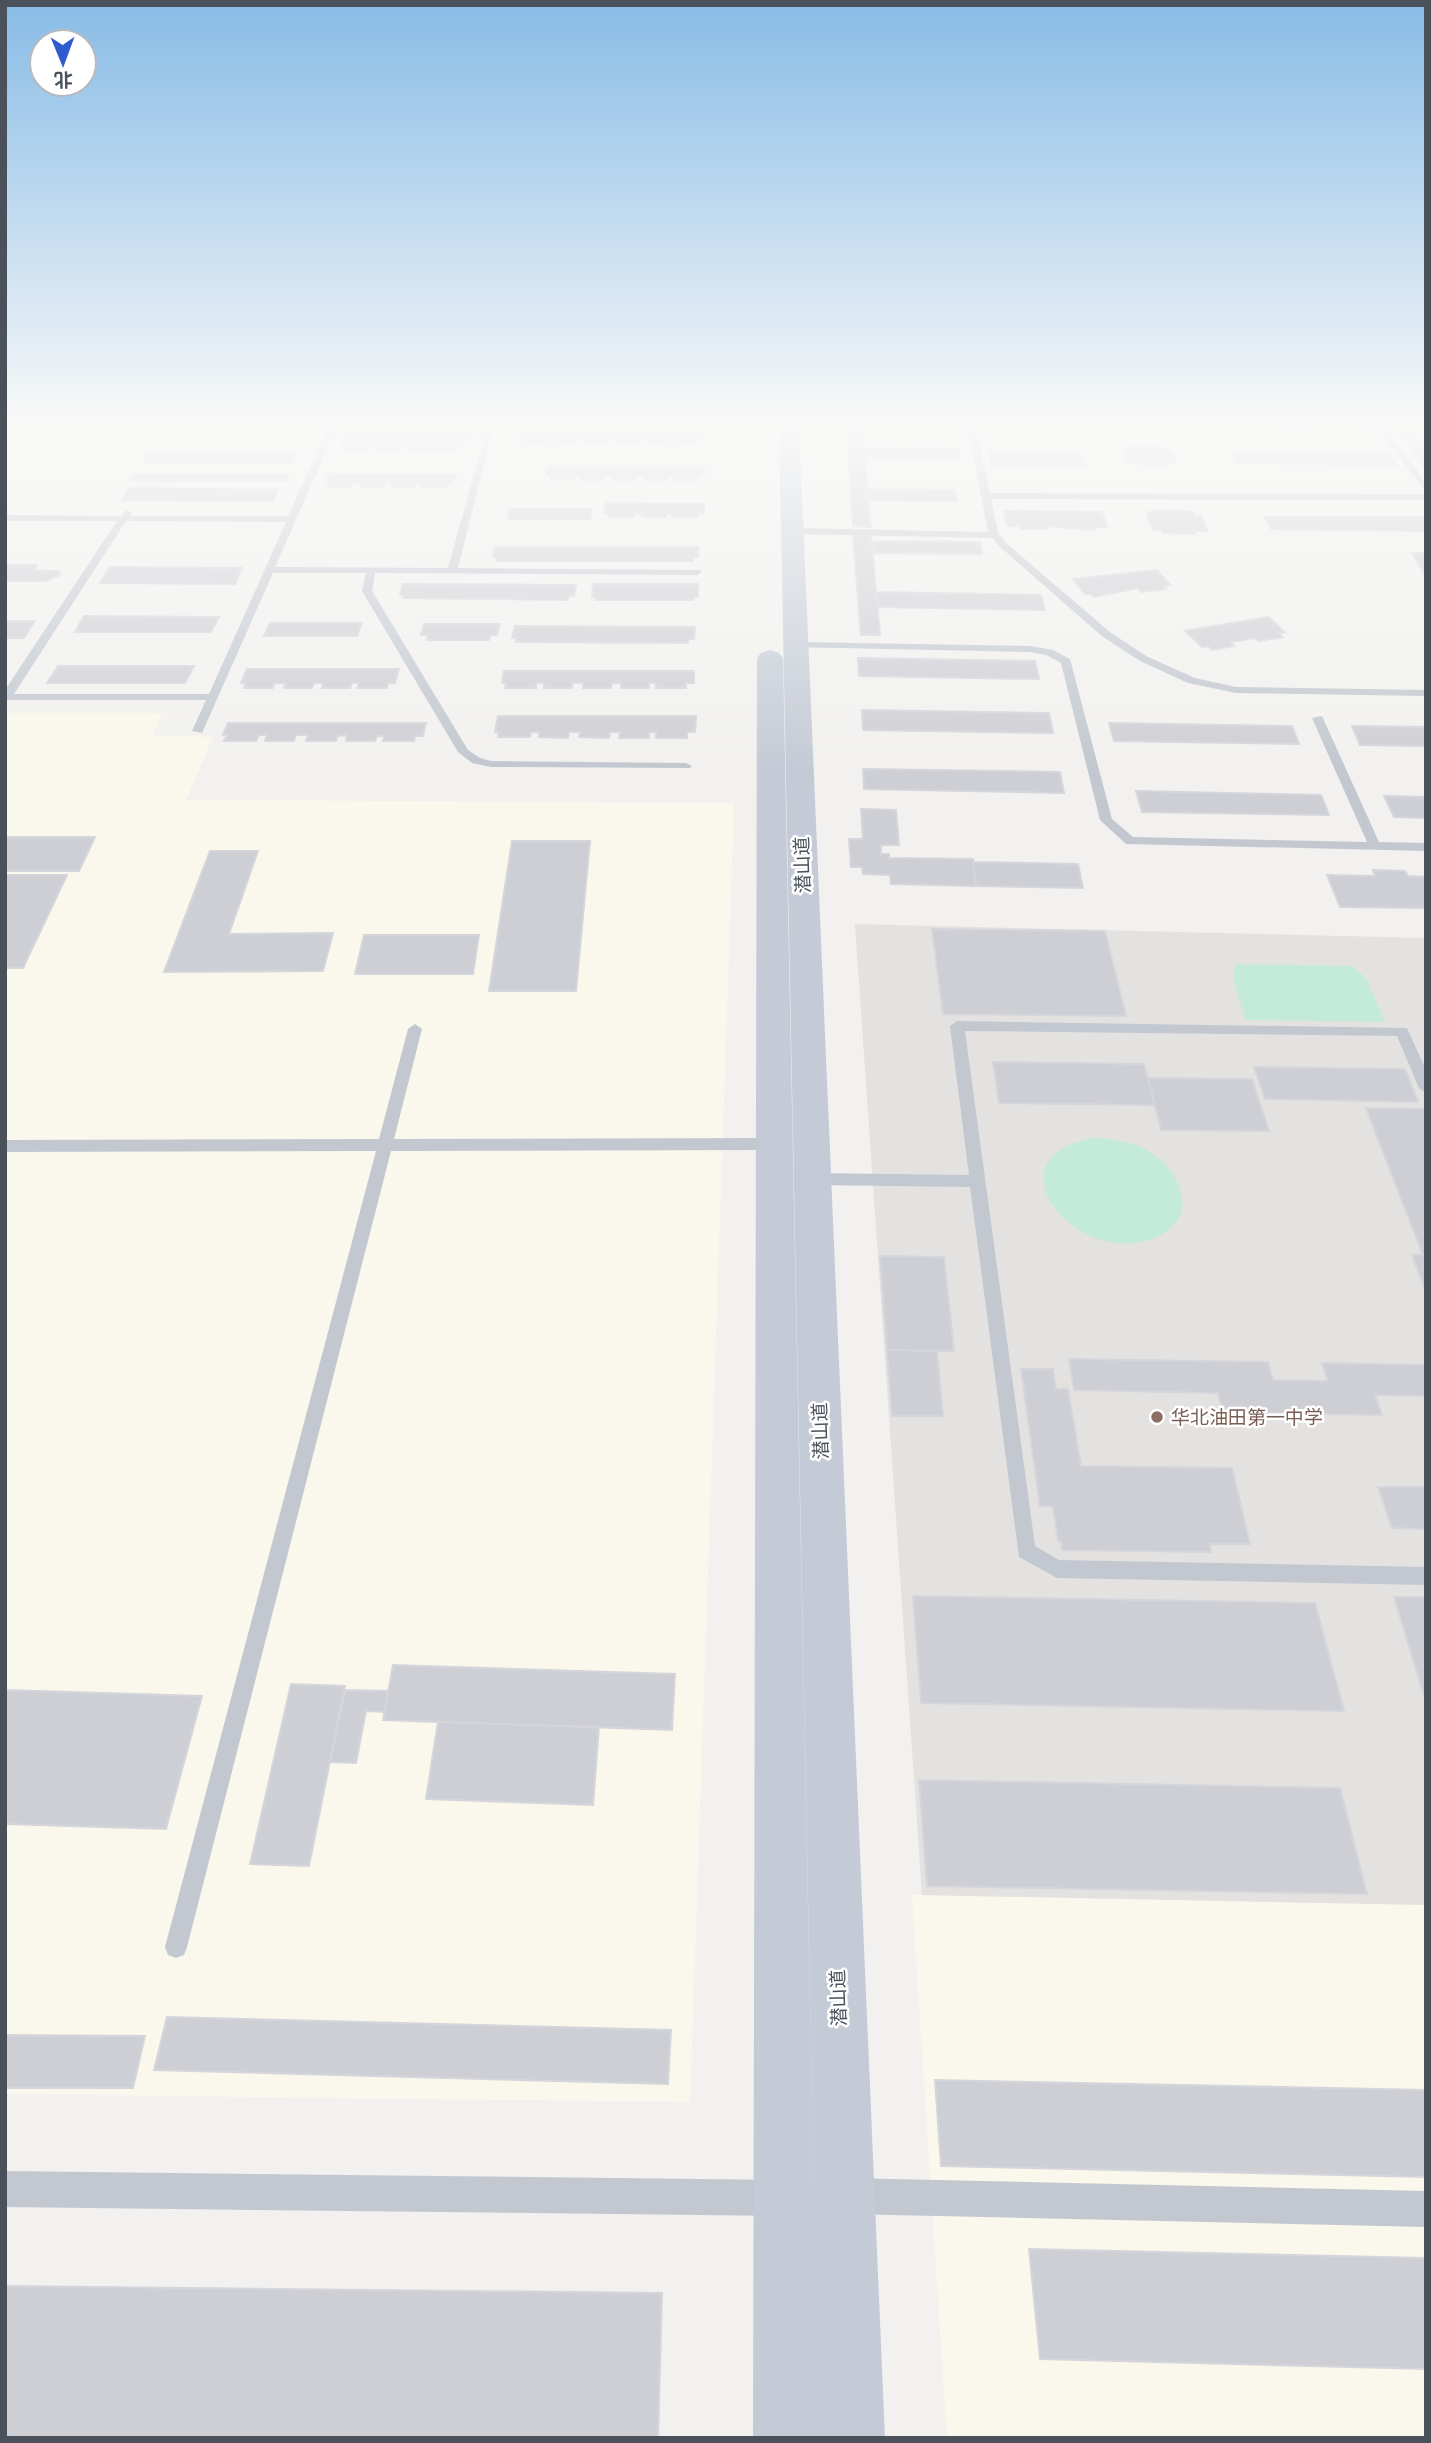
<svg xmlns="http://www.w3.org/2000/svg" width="1431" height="2443" viewBox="0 0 1431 2443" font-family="Inter,'Noto Sans SC',sans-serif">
<rect width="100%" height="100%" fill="#f2f1f0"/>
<path fill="#faf8ec" d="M 5,713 L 162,713 L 152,736 L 213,737 L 186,800 L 734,803 L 690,2102 L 5,2094 Z
M 912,1895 L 1426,1905 L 1426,2438 L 947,2438 Z"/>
<path fill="#e3e2e1" d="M 855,924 L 1426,938 L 1426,1905 L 922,1895 Z"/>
<path fill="#c4ead9" d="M 1235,964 L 1352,966 L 1366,978 L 1385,1022 L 1246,1020 L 1233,980 Z
M 1093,1138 C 1111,1139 1128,1140 1144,1149 C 1184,1169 1203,1222 1149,1240 C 1073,1264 987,1158 1093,1138 Z"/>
<path fill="#cecfd4" stroke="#d5d6db" stroke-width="2" d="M 846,425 L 862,425 L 871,527 L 853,526 Z
M 1394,425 L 1407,425 L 1426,451 L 1426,471 Z
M 523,432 L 704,432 L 704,441 L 698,441 L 698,444 L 674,444 L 674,441 L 669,441 L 669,444 L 646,444 L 646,441 L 639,441 L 639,444 L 616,444 L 616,441 L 608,441 L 607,444 L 585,444 L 586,441 L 579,441 L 579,444 L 554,444 L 555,441 L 548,441 L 548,444 L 524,444 L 525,441 L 521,441 Z
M 345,438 L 467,439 L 464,447 L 458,447 L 457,451 L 433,451 L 435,447 L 429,447 L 428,451 L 405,451 L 406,447 L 399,447 L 398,451 L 375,451 L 376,447 L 367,447 L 366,450 L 344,450 L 345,447 L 341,447 Z
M 1134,446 L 1164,447 L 1166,451 L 1171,451 L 1177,463 L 1164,463 L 1165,466 L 1126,463 L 1122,450 L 1125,450 L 1124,447 Z
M 864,447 L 958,448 L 960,458 L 865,457 Z
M 157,451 L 174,451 L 173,453 L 183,451 L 296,454 L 291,463 L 144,463 L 150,453 Z
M 989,451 L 1081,453 L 1086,466 L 1004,467 L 1004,465 L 992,464 Z
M 1232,453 L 1380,453 L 1390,454 L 1397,465 L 1237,463 Z
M 548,467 L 704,467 L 704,476 L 697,476 L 697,480 L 673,480 L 673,476 L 667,476 L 667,480 L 644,480 L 644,476 L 636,476 L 636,480 L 612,480 L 613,476 L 604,476 L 603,480 L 580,480 L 581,476 L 574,476 L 574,479 L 551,480 L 552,476 L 546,476 Z
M 135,474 L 288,474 L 285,481 L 131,481 Z
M 329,474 L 456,474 L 453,483 L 447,483 L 446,487 L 421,487 L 422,483 L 416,483 L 415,487 L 392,487 L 393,483 L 385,483 L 384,487 L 360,487 L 361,483 L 352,483 L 351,487 L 328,487 L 329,483 L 325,483 Z
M 129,488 L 278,489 L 273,501 L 122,500 Z
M 868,489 L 955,490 L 957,501 L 869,500 Z
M 605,503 L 704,504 L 704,514 L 697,514 L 697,517 L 672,517 L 672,514 L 666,514 L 666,517 L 642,517 L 642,514 L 634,514 L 633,517 L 609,517 L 609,513 L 604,514 Z
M 510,509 L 592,509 L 590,519 L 508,519 Z
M 1161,510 L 1193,512 L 1195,516 L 1201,516 L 1207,531 L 1194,531 L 1195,534 L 1163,533 L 1161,530 L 1153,530 L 1147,515 L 1151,516 L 1149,512 Z
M 1004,511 L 1102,512 L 1107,527 L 1094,527 L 1094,530 L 1046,526 L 1047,529 L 1020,529 L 1020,526 L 1007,526 Z
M 1265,517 L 1424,517 L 1426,531 L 1271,529 Z
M 853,534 L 871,535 L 880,635 L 861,635 Z
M 872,541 L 980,542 L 982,554 L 873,553 Z
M 495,547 L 698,547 L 698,557 L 693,557 L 693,561 L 496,561 L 497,557 L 493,557 Z
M 1412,553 L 1426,553 L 1426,576 L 1425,575 Z
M 5,565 L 37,565 L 34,570 L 58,571 L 60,575 L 46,581 L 5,581 Z
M 110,567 L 242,568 L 235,584 L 100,583 Z
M 1157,570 L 1170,585 L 1163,586 L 1166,589 L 1141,592 L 1138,588 L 1094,597 L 1091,594 L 1085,594 L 1073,579 Z
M 403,584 L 576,585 L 574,596 L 569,596 L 568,600 L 403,598 L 404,595 L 400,595 Z
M 593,584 L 698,584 L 698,597 L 693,597 L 693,600 L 595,600 L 596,597 L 592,597 Z
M 876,592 L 1041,595 L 1045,610 L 878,607 Z
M 84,616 L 219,617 L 211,632 L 75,632 Z
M 1268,617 L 1285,632 L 1279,633 L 1283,637 L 1259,641 L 1254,638 L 1231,642 L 1234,646 L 1212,650 L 1208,646 L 1202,647 L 1185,631 Z
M 5,621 L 35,621 L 24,638 L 5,638 Z
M 270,623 L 362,623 L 357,636 L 264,636 Z
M 424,624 L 500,624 L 497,635 L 490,635 L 489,640 L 427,640 L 428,635 L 421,635 Z
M 515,626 L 695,627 L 694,639 L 689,639 L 688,643 L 516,642 L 517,638 L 512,638 Z
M 858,658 L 1035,661 L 1039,679 L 859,676 Z
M 58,666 L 194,666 L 185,683 L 47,683 Z
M 247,669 L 399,669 L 395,683 L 388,683 L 387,688 L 357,688 L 359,683 L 352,683 L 350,688 L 322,688 L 323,683 L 314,683 L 312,688 L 284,688 L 285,683 L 274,683 L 273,688 L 244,688 L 246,683 L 241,683 Z
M 504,671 L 694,671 L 694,683 L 686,683 L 686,688 L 656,688 L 656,683 L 649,683 L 649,688 L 621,688 L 621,683 L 612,683 L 611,688 L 583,688 L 583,683 L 572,683 L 572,688 L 544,688 L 544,683 L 536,683 L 536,688 L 505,688 L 506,683 L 502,683 Z
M 862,710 L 1049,713 L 1053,733 L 863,730 Z
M 498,716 L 696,716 L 695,732 L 687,732 L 687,738 L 656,738 L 656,732 L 649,732 L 649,738 L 619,738 L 620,732 L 610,732 L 609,738 L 579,737 L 580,732 L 569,732 L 568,738 L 539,737 L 539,732 L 531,732 L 530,737 L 498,737 L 499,732 L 495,732 Z
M 228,723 L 426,723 L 423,736 L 415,736 L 414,741 L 383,741 L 384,736 L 377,736 L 375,741 L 346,741 L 347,735 L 337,736 L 336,741 L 306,741 L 308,735 L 296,735 L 294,741 L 265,741 L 267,735 L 259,735 L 256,741 L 224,741 L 227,735 L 223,735 Z
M 1109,723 L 1292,726 L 1299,744 L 1114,741 Z
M 1352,726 L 1426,727 L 1426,746 L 1360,745 Z
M 863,769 L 1060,772 L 1064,793 L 864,789 Z
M 1136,791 L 1321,795 L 1329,815 L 1142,812 Z
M 1384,796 L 1426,797 L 1426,818 L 1394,817 Z
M 861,809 L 896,810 L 899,845 L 881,845 L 881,854 L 889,854 L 889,858 L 973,859 L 976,886 L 891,884 L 890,875 L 863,874 L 862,867 L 851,867 L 849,839 L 863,839 Z
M 5,837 L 95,837 L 79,871 L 5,871 Z
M 512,841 L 590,841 L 576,991 L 489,991 Z
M 210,851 L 258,851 L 229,934 L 333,933 L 323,971 L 164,972 Z
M 973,862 L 1078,864 L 1083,888 L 976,886 Z
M 1373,870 L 1405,871 L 1408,876 L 1426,877 L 1426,908 L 1340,907 L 1327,875 L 1375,876 Z
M 5,875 L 67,875 L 23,968 L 5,968 Z
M 932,929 L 1105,931 L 1126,1016 L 943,1014 Z
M 364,935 L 479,935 L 473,974 L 355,974 Z
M 993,1062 L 1144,1064 L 1155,1105 L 999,1103 Z
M 1254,1067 L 1405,1069 L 1418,1102 L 1265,1099 Z
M 1148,1078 L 1252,1079 L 1269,1131 L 1161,1130 Z
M 1366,1108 L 1426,1109 L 1426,1291 L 1412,1255 L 1423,1255 Z
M 880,1256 L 944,1257 L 954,1351 L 887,1350 Z
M 887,1350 L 937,1351 L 943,1416 L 892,1416 Z
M 1069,1359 L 1268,1362 L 1273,1380 L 1328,1381 L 1322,1363 L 1426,1365 L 1426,1396 L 1375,1395 L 1382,1415 L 1223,1412 L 1218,1393 L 1074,1390 Z
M 1021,1369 L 1053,1369 L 1056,1389 L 1068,1389 L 1081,1466 L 1232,1468 L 1250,1544 L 1210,1544 L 1211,1552 L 1062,1550 L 1061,1541 L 1058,1541 L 1053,1507 L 1040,1506 Z
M 1378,1487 L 1426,1487 L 1426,1529 L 1392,1528 Z
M 913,1596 L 1315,1603 L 1344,1711 L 921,1703 Z
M 1394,1597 L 1426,1597 L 1426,1702 Z
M 393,1665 L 675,1674 L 672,1730 L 383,1720 Z
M 291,1684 L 345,1686 L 309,1866 L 250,1864 Z
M 5,1690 L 202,1696 L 166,1829 L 5,1824 Z
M 345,1690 L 388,1691 L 384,1712 L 366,1711 L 356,1763 L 330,1762 Z
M 438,1722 L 599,1727 L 593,1805 L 426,1799 Z
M 919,1780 L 1340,1788 L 1367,1894 L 927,1886 Z
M 167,2017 L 671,2030 L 668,2084 L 154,2070 Z
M 5,2035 L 145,2036 L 133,2088 L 5,2088 Z
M 935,2080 L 1426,2090 L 1426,2177 L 941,2166 Z
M 1029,2249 L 1426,2258 L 1426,2369 L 1040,2359 Z
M 5,2286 L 662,2293 L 658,2438 L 5,2438 Z"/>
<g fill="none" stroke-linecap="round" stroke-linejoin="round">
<path fill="#c3c8d0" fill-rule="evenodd" d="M 329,425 L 337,425 L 335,431 L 492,432 L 458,568 L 700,570 L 702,572 L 697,575 L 375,573 L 372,591 L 468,750 L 480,758 L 491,761 L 686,763 L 692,766 L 690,768 L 491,767 L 472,763 L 458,752 L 362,591 L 366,573 L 273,573 L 202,733 L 192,731 L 206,700 L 5,700 L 5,690 L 117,521 L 5,521 L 5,515 L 121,516 L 127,510 L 132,513 L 130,516 L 288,516 ZM 333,436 L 484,437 L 448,568 L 275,567 ZM 126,521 L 286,522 L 209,694 L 14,694 Z
M 971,425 L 981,425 L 976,429 L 990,493 L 1426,494 L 1426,500 L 991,499 L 998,532 L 1005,542 L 1111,633 L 1148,657 L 1195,678 L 1236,687 L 1426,690 L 1426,696 L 1236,693 L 1188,683 L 1140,661 L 1103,637 L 999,546 L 993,538 L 792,534 L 787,531 L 792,528 L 988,532 L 968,428 Z
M 1203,425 L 1384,427 L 1426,483 L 1426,492 L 1379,431 L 1207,428 Z
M 795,642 L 1030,646 L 1053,650 L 1070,659 L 1112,819 L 1133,837 L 1367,842 L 1312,718 L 1322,716 L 1379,842 L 1426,843 L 1426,851 L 1126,844 L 1100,820 L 1061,663 L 1046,655 L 1030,652 L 791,647 L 791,643 Z
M 957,1021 L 1407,1028 L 1426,1070 L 1426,1093 L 1419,1088 L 1397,1036 L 965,1031 L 1035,1546 L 1059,1560 L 1426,1567 L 1426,1585 L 1057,1578 L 1019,1557 L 970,1187 L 812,1185 L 804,1179 L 812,1173 L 969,1175 L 950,1026 Z
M 415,1024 L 422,1029 L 394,1139 L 774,1138 L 782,1144 L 774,1150 L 391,1151 L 187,1947 L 184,1955 L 176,1958 L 168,1955 L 165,1947 L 376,1151 L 5,1152 L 5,1140 L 379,1139 L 408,1029 Z"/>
<path fill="#c3c8d0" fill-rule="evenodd" d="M 5,2171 L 783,2180 L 796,2185 L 801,2198 L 796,2211 L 783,2216 L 5,2207 Z
M 845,2178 L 1426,2191 L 1426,2227 L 845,2214 L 832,2209 L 827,2196 L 832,2183 Z"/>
<path fill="#c5cbd6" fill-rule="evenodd" d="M 779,425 L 799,425 L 885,2438 L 753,2438 L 757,658 L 761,653 L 770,650 L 779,653 L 783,658 L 816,2304 Z"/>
</g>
<linearGradient id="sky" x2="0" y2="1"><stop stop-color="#87bbe6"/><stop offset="0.55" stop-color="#f9f9f8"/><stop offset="1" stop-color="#f9f9f8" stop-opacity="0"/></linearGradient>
<rect width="1431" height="767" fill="url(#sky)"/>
<circle fill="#8d6e63" stroke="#fff" stroke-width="2.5" cx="1157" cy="1417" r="7"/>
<g text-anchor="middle" stroke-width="5" stroke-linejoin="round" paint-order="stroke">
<g font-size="19" fill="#4a515b" stroke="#fff">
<text transform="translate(802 865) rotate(-92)" y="7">潜山道</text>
<text transform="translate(820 1431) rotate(-92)" y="7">潜山道</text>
<text transform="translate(838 1998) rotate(-92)" y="7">潜山道</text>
</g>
<g font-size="19" fill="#785e54" stroke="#fff" text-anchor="start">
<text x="1171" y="1424">华北油田第一中学</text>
</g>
</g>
<rect width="1431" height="2443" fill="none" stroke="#4a515b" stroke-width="14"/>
<g transform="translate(63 63) rotate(179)"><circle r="33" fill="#ffffff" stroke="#b7b9bd" stroke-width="2"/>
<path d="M0-5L12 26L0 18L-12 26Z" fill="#2f5bce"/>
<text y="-10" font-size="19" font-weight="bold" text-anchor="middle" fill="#4a515b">北</text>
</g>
</svg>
